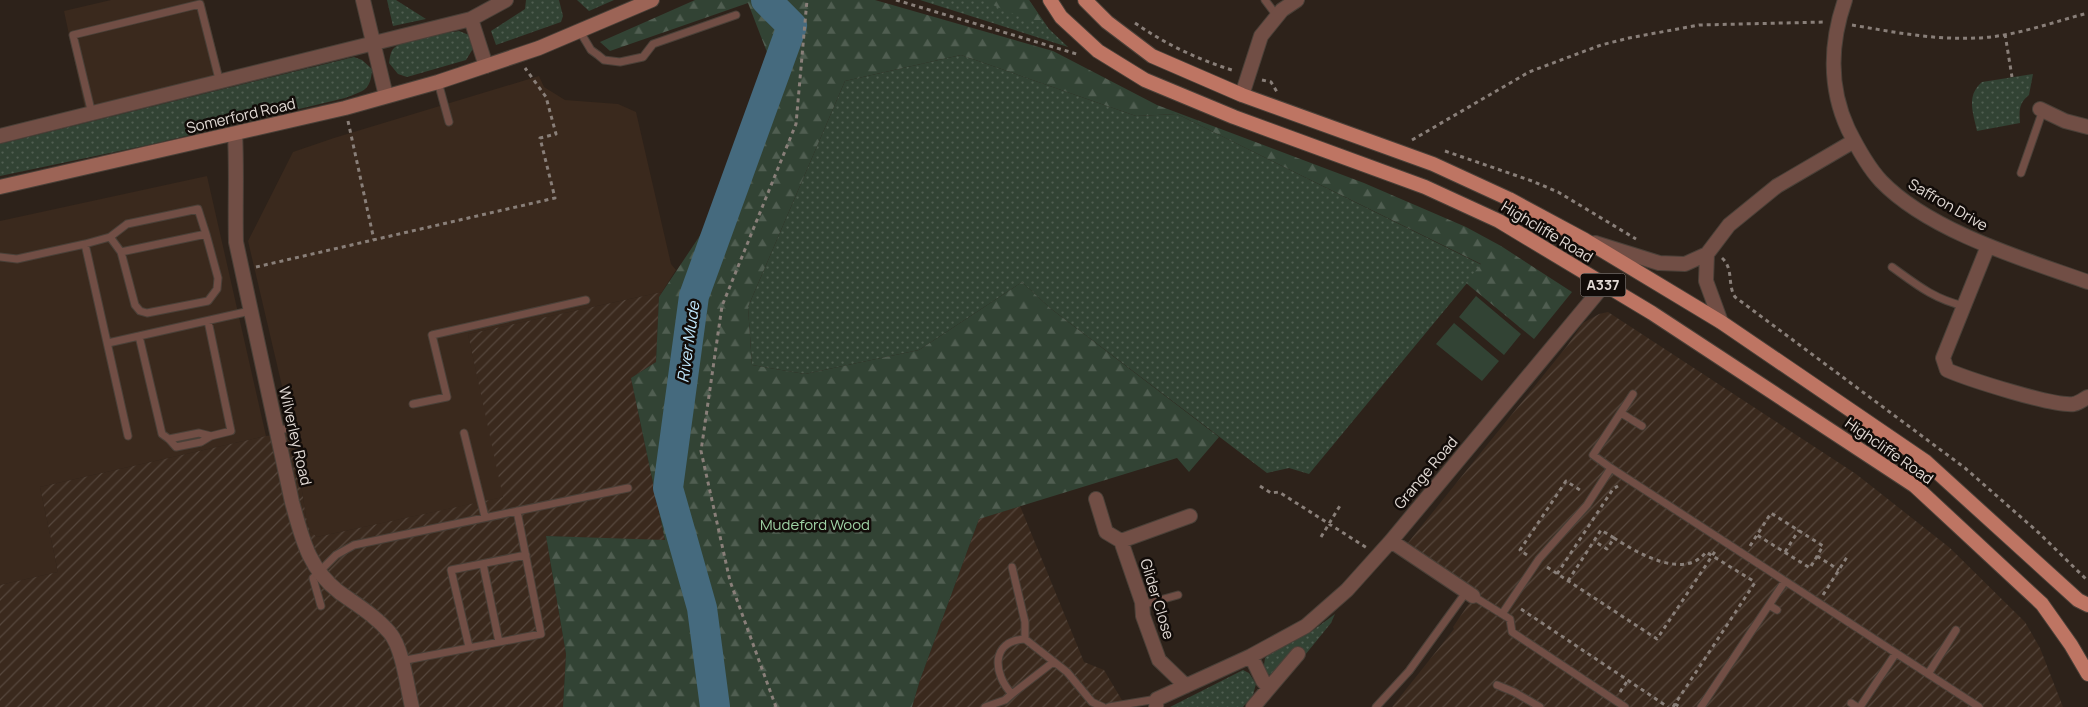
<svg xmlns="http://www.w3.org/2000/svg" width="2088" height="707" viewBox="0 0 2088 707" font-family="Manrope,sans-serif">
<defs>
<pattern id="industrial-furrows" width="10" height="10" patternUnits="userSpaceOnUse" patternTransform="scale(1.25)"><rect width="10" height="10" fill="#3a291d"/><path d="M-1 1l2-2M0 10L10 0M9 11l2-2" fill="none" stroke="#56473d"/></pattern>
<pattern id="grass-dots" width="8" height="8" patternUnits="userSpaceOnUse" patternTransform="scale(1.25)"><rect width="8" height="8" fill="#324334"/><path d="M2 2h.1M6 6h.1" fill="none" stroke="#505e51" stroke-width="1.8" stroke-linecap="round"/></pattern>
<pattern id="forest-firs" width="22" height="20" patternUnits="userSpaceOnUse" patternTransform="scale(1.25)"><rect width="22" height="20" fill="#324334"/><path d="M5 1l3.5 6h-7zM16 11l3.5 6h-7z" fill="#505e51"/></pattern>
</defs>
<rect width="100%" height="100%" fill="#2d221a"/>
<path fill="#3a291d" d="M 111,0 L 204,0 L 224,82 L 86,115 L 64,11 Z
M 539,76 L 544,87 L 565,100 L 618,104 L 636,112 L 671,264 L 676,270 L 662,292 L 468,334 L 504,497 L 317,537 L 310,531 L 306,517 L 293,433 L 248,241 L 293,152 L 334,138 Z
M 207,176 L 266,436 L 40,487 L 58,572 L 0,585 L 0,221 Z"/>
<path fill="url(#industrial-furrows)" d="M 662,292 L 659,297 L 656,362 L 631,378 L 665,541 L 546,536 L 566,654 L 563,707 L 0,707 L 0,585 L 58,572 L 40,487 L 266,436 L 293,433 L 306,517 L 310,531 L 317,537 L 503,497 L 468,334 Z
M 1608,312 L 1856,474 L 1950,548 L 2025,622 L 2040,648 L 2063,707 L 1392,707 L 1454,629 L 1453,627 L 1478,590 L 1407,544 L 1567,346 L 1583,323 L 1599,314 Z
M 1020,506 L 1084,662 L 1104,670 L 1126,707 L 912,707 L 920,680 L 979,519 Z"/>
<path fill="url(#grass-dots)" d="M 387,0 L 396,0 L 426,19 L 393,26 Z
M 526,0 L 559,0 L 563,16 L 561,22 L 496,45 L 491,31 L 525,9 Z
M 577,0 L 614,0 L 589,11 Z
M 920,0 L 1029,0 L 1049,29 L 1068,47 Z
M 459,31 L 469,35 L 474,47 L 466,60 L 407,77 L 398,74 L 389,63 C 390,58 390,52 394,48 C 403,39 446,33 459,31 Z
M 961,55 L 1136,116 L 1177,114 L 1482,265 L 1309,474 L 1289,468 L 1267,473 L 1050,308 L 1022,282 L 919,350 L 805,374 L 752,365 L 748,307 L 845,81 Z
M 354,57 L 362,60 L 372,69 C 371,91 363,91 345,98 L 148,145 L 0,176 L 0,144 Z
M 2033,74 L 2029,95 C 2019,103 2019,110 2020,123 L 1977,131 C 1973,112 1966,96 1982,82 Z
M 1335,614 L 1331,623 L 1305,655 L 1295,647 L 1274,673 L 1270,675 L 1263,672 L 1265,658 L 1270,653 L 1312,631 Z
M 1243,670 L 1249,673 L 1256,684 L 1253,695 L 1243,707 L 1170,707 Z"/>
<path fill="url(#forest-firs)" d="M 695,0 L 875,0 L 1053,51 L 1157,105 L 1364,183 L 1466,227 L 1501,246 L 1572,292 L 1534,339 L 1466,283 L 1481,264 L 1177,114 L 1136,116 L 961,55 L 845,81 L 748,307 L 752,365 L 805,374 L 919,350 L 1022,282 L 1050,308 L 1219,437 L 1189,472 L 1177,458 L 979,519 L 920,680 L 912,707 L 563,707 L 566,654 L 546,536 L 665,540 L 631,378 L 656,362 L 659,297 L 703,231 L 740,154 L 770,60 L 748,3 L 610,51 L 600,42 Z
M 981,0 L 1029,0 L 1042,20 L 1028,20 Z"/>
<path fill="#324334" d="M 1476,296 L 1521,334 L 1504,355 L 1459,317 Z
M 1454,323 L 1499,361 L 1482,381 L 1436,344 Z"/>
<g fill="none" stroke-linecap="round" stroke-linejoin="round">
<path stroke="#456a7e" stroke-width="30" d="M 715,707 L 702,608 L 668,488 L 694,296 L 792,26 L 766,0"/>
<g stroke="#4a4038" stroke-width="9">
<path id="service" d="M 1265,0 L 1277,16
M 579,30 L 591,50 L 598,55 L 604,60 L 620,62 L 643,57 L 653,44 L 736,15
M 438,82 L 449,122
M 92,114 L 73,35 L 200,4 L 220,83
M 2021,173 L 2043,110
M 85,244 L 128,436
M 121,252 L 135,305 L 140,311 L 147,313 L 208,301 L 217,289 L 218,278 L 206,234
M 0,257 L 17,259 L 85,244 L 110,237 L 127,224 L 198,209 L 206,234 L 121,252 L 110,237
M 1892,267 C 1917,285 1934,299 1964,306
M 139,336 L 162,434 L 169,439 L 176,447 L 201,442 L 211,436 L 231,431 L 208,321
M 108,343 L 250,311
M 413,404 L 447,397 L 432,335 L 586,300
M 1621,413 L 1642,426
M 277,430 L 293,428
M 464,433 L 485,517
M 169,439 L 199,433 L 211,436
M 1611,468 L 1593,455 L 1633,394
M 483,564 L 499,642
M 1012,567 L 1025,622 L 1025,639
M 1473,596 L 1510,619 L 1512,632 L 1625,707
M 1142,605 L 1178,595
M 1769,605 L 1777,610
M 321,606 L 313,578 L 336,555 L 354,545 L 628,488
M 1502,614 L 1539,559 L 1587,505 L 1611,468 L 1979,707
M 469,647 L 451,570 L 526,555
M 401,661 L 541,634 L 517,511
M 1052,663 L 1012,694 C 993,674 990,641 1025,639 L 1067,672 L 1092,702 L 1103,707
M 1928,674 L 1956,630
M 1497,685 L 1514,692 L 1540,707
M 1851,703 L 1857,707
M 985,707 L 1005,700 L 1012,694
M 1109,707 L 1157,699
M 1376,707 L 1409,671 L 1467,591
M 1701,707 L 1785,581
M 1860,707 L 1896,653"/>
</g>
<g stroke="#4a4038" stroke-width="16">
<path id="minor" d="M 363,0 L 386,96
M 1845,0 C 1830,43 1829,88 1848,129 C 1857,147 1867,166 1881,181 C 1929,231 2023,259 2088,282
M 471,19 L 486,66
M 1242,95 L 1261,36 L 1282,10 L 1297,0
M 2040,109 L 2065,121 L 2088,127
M 235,134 C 237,170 235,206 236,242 L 292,502 C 302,538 308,568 339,592 C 357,605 376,616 390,633 C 403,649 407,687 412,707
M 0,136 L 471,19 L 506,0
M 1595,243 L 1659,263 L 1685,264 L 1707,254 L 1729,225 L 1777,186 L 1854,141
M 1988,246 L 1943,358 L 1947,370 C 1968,379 2054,407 2074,404 C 2079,403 2084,399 2088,397
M 1707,254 L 1706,281 L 1721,322
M 1096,499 L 1106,532 L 1121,541 L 1142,602 L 1143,616 L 1159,660 L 1186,686
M 1121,541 L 1190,516
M 1391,541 L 1473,596
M 1251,656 L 1263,681 L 1269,688
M 1156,707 L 1157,699 L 1251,656 L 1306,626 L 1347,590 L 1391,541 L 1604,285
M 1253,707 L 1298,654"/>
</g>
<g stroke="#4a4038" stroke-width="16">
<path id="secondary" d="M 0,187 L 345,108 L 438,82 L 539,48 L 652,0"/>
</g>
<g stroke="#4a4038" stroke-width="16">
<path id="primary" d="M 1050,0 L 1061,17 L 1098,51 L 1145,80 L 1234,117 L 1425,187 L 1499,221 L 1652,313 L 1915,486 L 2042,604 L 2071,645 L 2088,674
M 1085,0 L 1107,22 L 1152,56 L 1242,95 L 1433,164 L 1509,199 L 1585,240 L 1721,322 L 1925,461 L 2078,600 L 2088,605"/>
</g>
<path stroke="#897f79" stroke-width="3" stroke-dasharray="4 4" stroke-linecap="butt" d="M 896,0 L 1080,55
M 1135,23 C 1165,44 1199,60 1235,71
M 1852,25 C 1893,32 1934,40 1976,38 C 2013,37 2053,22 2088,13
M 2005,34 L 2012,77
M 1262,80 L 1271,82 L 1277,92
M 348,121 L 374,240
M 1412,140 L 1529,72 L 1601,45 L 1629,38 L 1699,25 L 1825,22
M 1445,151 L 1532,181 L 1558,192 L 1636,239
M 1722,258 C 1734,269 1727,284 1735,297 L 1965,468 L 2039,533 L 2088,581
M 256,267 L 555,198 L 540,138 L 556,134 L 546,97 L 525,68
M 1260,486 L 1271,493 L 1279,492 L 1367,548
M 1321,537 L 1341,504
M 1614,538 C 1636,552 1684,581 1706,552 L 1755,582
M 1750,546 L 1771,513 L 1823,546 L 1810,568 L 1757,535
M 1785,552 L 1799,530
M 1527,555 L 1520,550 L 1566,481 L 1583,492
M 1817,556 L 1839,570
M 1547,567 L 1657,639 L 1716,550
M 1557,574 L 1613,489 L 1618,486
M 1568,581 L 1601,530 L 1614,538 L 1607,549 L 1594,541
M 1823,595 L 1847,557
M 1521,609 L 1668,707
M 1620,692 L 1628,680
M 1675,704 L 1680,707
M 776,707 L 730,581 L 701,451 L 722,306 L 796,124 L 807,0
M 1673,707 L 1756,581"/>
<use href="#service" stroke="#714e45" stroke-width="7"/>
<use href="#minor" stroke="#714e45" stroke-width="14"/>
<use href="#secondary" stroke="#9c6456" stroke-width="14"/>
<use href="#primary" stroke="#be7563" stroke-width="14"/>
</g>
<g text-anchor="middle" stroke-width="5" stroke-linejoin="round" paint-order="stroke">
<rect fill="#120c09" stroke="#a49d98" stroke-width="1" x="1580.5" y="273.5" width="45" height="23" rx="4"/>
<g font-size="14" font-weight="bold" fill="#e3dbd6">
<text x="1603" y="290">A337</text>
</g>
<g font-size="15" fill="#e3dbd6" stroke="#120c09">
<text transform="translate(241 116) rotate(-13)" y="5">Somerford Road</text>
<text transform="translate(1948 205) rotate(30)" y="5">Saffron Drive</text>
<text transform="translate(1547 232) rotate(31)" y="5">Highcliffe Road</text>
<text transform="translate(295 436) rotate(77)" y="5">Wilverley Road</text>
<text transform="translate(1889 451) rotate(35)" y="5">Highcliffe Road</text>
<text transform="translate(1426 473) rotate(-50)" y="5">Grange Road</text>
<text transform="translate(1157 599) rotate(73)" y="5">Glider Close</text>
</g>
<g font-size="15" fill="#9fd3a5" stroke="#120c09">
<text x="815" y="530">Mudeford Wood</text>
</g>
<g font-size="16" font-style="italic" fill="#c1e8fe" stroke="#120c09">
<text transform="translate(688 342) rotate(-82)" y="6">River Mude</text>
</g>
</g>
</svg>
